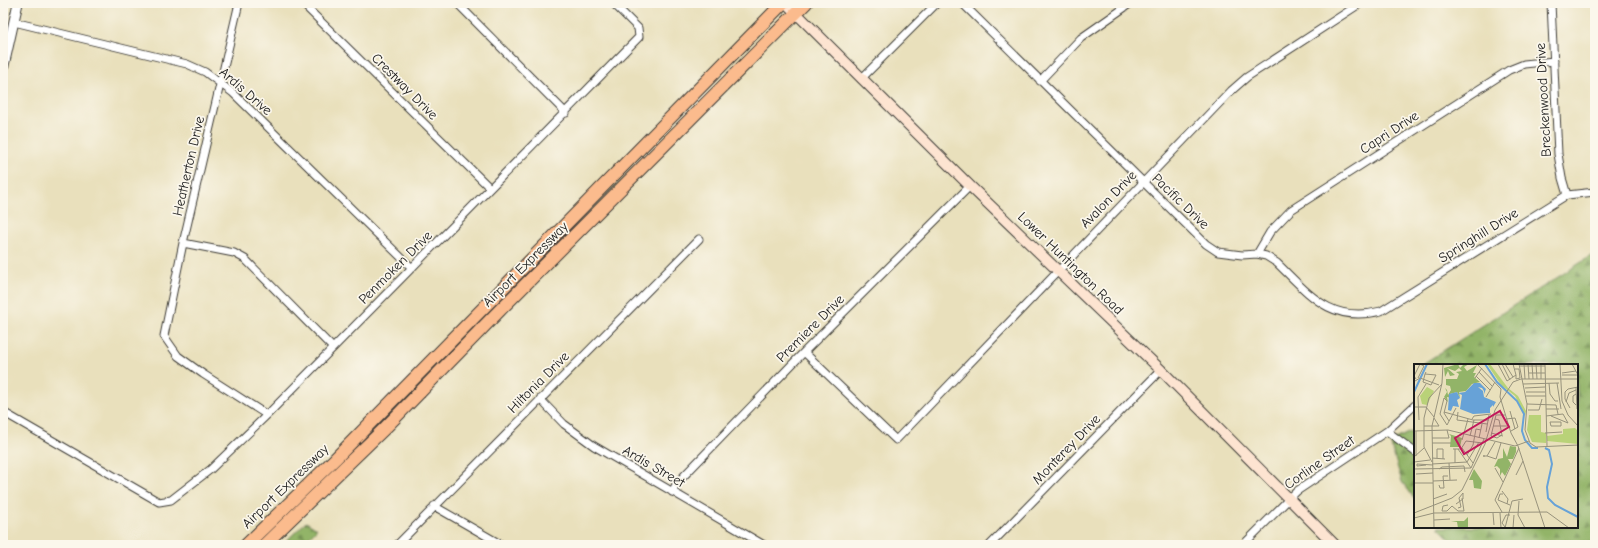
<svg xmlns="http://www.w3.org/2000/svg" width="1598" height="548" viewBox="0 0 1598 548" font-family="'Comic Neue',sans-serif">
<defs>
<pattern id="forest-firs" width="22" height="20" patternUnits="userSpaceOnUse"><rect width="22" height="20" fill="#92b468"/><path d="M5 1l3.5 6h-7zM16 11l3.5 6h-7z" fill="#769255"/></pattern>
</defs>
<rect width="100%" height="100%" fill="#fbf7ec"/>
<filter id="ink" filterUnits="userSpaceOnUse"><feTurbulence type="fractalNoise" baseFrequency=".025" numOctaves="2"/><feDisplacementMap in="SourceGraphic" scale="8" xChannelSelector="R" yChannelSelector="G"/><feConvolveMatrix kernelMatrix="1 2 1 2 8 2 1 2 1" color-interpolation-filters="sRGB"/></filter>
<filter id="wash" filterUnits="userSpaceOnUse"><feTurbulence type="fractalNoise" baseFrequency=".012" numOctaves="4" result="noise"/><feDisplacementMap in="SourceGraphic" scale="16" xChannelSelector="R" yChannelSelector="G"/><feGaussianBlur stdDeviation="0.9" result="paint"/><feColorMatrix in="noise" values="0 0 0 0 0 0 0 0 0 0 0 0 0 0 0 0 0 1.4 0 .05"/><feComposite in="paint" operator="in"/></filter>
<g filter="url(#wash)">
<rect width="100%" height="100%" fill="#e9e0bc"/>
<path fill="url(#forest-firs)" stroke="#576842" d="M 1594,254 L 1595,545 L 1456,545 L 1438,527 L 1577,527 L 1577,365 L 1421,365 Z
M 1410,432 L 1415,435 L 1415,499 L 1402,482 L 1390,442 Z
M 306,522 L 317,529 L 301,545 L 282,545 Z"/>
</g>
<g filter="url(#ink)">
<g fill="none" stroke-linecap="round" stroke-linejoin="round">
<g stroke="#3b3934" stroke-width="9">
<path id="minor" d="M 239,3 L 183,243 L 164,336 L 178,356 L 203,374 L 267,415
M 302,3 L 490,188
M 457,3 L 566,113
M 962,3 L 1206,244 L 1218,252 L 1242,255 L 1257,254 L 1266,256 L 1277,263 C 1310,295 1331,324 1381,311 L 1567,195 L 1595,192
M 1551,3 L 1558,154 L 1562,178 L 1567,195
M 14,22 L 187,64 L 205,72 L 233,93 L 412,268
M 861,79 L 937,3
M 1040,81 L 1081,38 L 1131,3
M 183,243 L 234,253 L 245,259 L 333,348
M 1257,254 L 1270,232 L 1291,210 L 1509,70 L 1524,64 L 1554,61
M 804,352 L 896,440 L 1231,91 L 1247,77 L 1361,3
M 540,399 L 564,424 L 594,446 L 764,545
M 3,412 L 159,502 L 171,500 L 211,469 L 267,415 L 639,37 L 638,28 L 613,3
M 1387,431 L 1415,452
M 672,492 L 677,483 L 804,352 L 970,186
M 434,506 L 502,545
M 397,545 L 699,239
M 990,545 L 1161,370
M 1243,545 L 1297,491 L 1387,431 L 1415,405"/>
</g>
<g stroke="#3b3934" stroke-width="11">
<path id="tertiary" d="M 3,70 L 18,3"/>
</g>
<g stroke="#3b3934" stroke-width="12">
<path id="secondary" d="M 786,3 L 970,186 L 1161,370 L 1335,545"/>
</g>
<g stroke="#3b3934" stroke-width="14">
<path id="primary" d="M 246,545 L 335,459 L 783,3
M 264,545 L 385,428 L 500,310 L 806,3"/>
</g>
<use href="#minor" stroke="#fff" stroke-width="7"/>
<use href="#tertiary" stroke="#fff" stroke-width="9"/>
<use href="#secondary" stroke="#fde4d1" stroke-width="10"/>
<use href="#primary" stroke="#fbbb8d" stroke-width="12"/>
</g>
</g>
<g text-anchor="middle" stroke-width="3.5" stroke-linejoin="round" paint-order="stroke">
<g font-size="14" fill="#1c1c1c" stroke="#fbf7ec">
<text transform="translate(405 86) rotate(45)" y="5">Crestway Drive</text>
<text transform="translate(246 91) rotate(41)" y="5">Ardis Drive</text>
<text transform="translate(1543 100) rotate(-93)" y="5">Breckenwood Drive</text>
<text transform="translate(1389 132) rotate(-33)" y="5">Capri Drive</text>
<text transform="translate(188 166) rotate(-77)" y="5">Heatherton Drive</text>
<text transform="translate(1108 199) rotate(-46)" y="5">Avalon Drive</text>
<text transform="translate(1181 201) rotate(44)" y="5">Pacific Drive</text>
<text transform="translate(1478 235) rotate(-32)" y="5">Springhill Drive</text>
<text transform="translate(1071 263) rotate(44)" y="5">Lower Huntington Road</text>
<text transform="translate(525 264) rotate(-45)" y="5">Airport Expressway</text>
<text transform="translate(395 267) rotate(-45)" y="5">Penmoken Drive</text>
<text transform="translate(810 328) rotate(-45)" y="5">Premiere Drive</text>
<text transform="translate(538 382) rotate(-45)" y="5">Hiltonia Drive</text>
<text transform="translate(1066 449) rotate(-46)" y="5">Monterey Drive</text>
<text transform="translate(1319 462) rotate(-35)" y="5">Corline Street</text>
<text transform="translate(654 466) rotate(30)" y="5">Ardis Street</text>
<text transform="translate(285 486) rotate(-44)" y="5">Airport Expressway</text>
</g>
</g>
<g transform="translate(1414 364)">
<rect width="164" height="164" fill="#e9e0bc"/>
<path d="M 115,51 L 127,51 L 127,68 L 132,69 L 132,79 L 118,78 L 113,66 Z" fill="#b9d278"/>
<path d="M 44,0 L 46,4 L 50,0 L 55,0 L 50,3 L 53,7 L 63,1 L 59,9 L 62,9 L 60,13 L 66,18 L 58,20 L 52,27 L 45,28 L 46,34 L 43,28 L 36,30 L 38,34 L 33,33 L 34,38 L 30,33 L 33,28 L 31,24 L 33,26 L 34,31 L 37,26 L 36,22 L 32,21 L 32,15 L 43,15 L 45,10 L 42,8 L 48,7 L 45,4 L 41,7 L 33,4 L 41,11 L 36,12 L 34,7 L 31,13 L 30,4 ZM 35,70 L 48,74 L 46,83 L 36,83 L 37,72 ZM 96,82 L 102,83 L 102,88 L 99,95 L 94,95 L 97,100 L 91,112 L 88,108 L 86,112 L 86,105 L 83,102 L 80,103 L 84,95 L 89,94 L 89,84 L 93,93 ZM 60,105 L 68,117 L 67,125 L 60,124 L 59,116 L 55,116 ZM 54,153 L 54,164 L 44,164 L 43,158 L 37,157 L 50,157 Z" fill="#92b468"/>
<path d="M 13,23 L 20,27 L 13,41 L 8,40 L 6,32 Z" fill="#b9d278"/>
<path d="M 73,0 L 76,0 L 94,24 L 104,32 L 112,47 L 111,52 L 101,32 L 87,21 Z" fill="#b9d278"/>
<path d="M 161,64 L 164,67 L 164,80 L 133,77 L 133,72 L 149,70 L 149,65 Z" fill="#b9d278"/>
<path d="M 60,19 L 66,19 L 72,25 L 70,30 L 70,27 L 68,24 L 64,23 L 69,27 L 70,33 L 82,38 L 79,43 L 79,41 L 76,44 L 76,49 L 59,50 L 46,45 L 48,31 L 44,29 L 51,28 ZM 43,28 L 46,34 L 43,36 L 45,43 L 39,42 L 37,47 L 34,46 L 35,30 Z" fill="#67a2d7"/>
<path fill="none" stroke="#67a2d7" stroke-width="2" d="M 71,0 L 83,18 L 103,37 L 110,50 L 108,67 L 111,76 L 118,84 L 124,84M 0,28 L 13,0M 131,84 L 135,86 L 138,100 L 133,123 L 134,134 L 141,141 L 164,153"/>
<path fill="none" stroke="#97927c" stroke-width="1" d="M 63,0 L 87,25 L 86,33 L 97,69 L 104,82 L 131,164M 84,0 L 93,17 L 102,11 L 99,0M 88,0 L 96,16M 91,0 L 99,13M 105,0 L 113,40 L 111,66 L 116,79 L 122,83 L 164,81M 110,0 L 111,15M 114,0 L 115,15M 118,0 L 119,15M 122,0 L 123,15M 127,0 L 127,15M 131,0 L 133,82M 146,0 L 148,37 L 154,51 L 164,62M 158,0 L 164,11M 106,2 L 131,2M 101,5 L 105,5 L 106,14 L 102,15 L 102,11M 65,8 L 78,22M 115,9 L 131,9M 148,9 L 162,7M 11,10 L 22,11 L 17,21 L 9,18 L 11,10 L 12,8M 148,11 L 164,11M 62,12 L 76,26M 4,14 L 10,2 L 6,0M 61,14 L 68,4M 2,15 L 0,12 L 6,0M 1,17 L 6,14 L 25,21M 135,19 L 136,30 L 141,37 L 144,37M 143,19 L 147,45M 109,20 L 145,19M 162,23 L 163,45M 111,24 L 131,23M 112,28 L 131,28M 162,30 L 159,32 L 159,38 L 162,41M 112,32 L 132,32M 72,33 L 81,18M 30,34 L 26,50 L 33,61 L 42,44M 30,34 L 33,37 L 30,49 L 35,57M 152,38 L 155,29 L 162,26M 113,40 L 142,41 L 144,50M 0,43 L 12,43 L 20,53M 156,44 L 151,35 L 151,28 L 154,25 L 164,23M 132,45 L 145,45M 114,46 L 125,46 L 128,35M 96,47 L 101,65M 30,48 L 59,56 L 75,56M 44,48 L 43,56 L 73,60M 132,52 L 149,50 L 154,59M 137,52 L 154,59M 58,55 L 60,52 L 77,50M 81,55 L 85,56 L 88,71M 92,55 L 101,54 L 104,63 L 97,67M 5,56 L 4,33 L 12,20M 136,58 L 147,58 L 147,62 L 137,62 ZM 10,62 L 25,62 L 20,54M 79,62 L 95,62M 0,67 L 34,66 L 101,82 L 115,77M 2,67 L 2,92M 72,68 L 75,51M 77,69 L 89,72M 131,69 L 148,68M 88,71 L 83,74 L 77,72 L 82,51 L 91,51M 56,72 L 60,56M 18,74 L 35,74 L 33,66M 65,74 L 68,60M 48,76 L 54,55M 18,79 L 37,79M 48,84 L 59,99M 39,85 L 47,85 L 52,77 L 69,79M 41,85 L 41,99M 44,85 L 57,104M 53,91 L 59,81 L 62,65 L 67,66M 71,92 L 69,92 L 73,92 L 81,78M 73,92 L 82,95 L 87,79M 0,93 L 10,84M 18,94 L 31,95M 23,94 L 23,85 L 29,85 L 29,95M 0,98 L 16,96M 18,98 L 10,83 L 10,54 L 15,34 L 28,20M 35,99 L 36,116M 18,100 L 53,98 L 65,78M 12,101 L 3,102 L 3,100 L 19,101M 57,104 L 70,75M 81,104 L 89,118M 0,105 L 57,104M 25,105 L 28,103 L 50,102 L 51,108M 2,110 L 19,109M 102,111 L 109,97M 19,117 L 43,116M 0,119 L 19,119M 25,121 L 26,124 L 30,124 L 29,112 L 34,112M 88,127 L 94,135 L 93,140M 89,130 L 86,130 L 84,136 L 96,141M 19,135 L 33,130M 105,137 L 104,151 L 111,164M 42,140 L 49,135 L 49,129M 34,141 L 29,142 L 28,147 L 33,147 L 38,142 L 44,147 L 50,147 L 48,134M 44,144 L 47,143 L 45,134 L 49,129M 88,148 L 81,136 L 105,84M 0,149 L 38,134 L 48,126 L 71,80 L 81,46 L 99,18 L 107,15 L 164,15M 79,149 L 80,161M 86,149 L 87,164M 0,154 L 20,149 L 133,148 L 155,164M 20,156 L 36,155M 91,163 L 88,159 L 92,151 L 96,151M 20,164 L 18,62 L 28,19 L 29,0M 91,164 L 98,137 L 109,135M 99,164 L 100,151"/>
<path fill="#c2185b" fill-opacity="0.15" stroke="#c2185b" stroke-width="2" d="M 86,47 L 95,63 L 50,90 L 41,74 Z"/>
<rect width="164" height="164" fill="none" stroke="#1c1c1c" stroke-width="2"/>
</g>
<rect width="1598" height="548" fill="none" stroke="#fbf7ec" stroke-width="16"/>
</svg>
